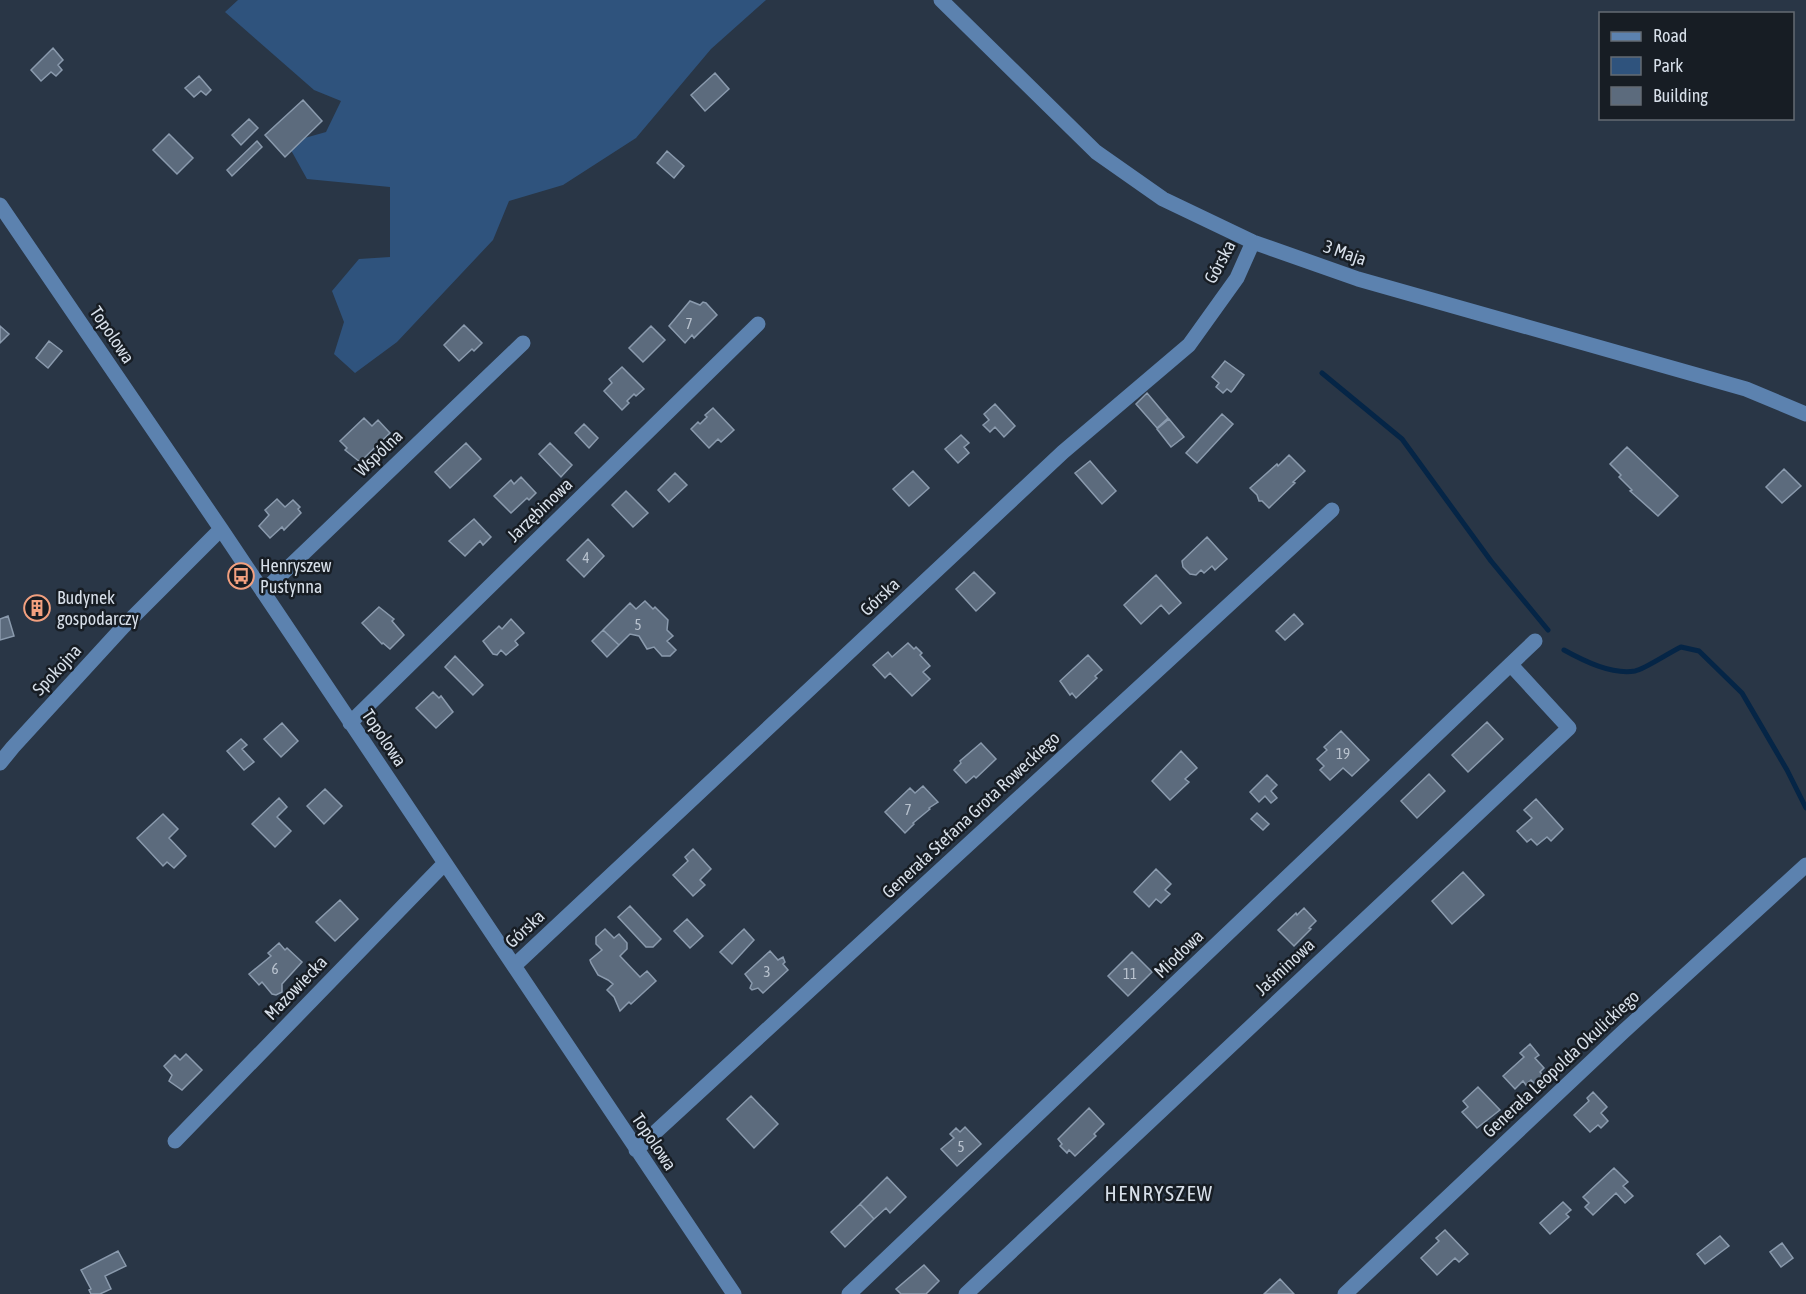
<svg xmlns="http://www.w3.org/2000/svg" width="1806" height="1294" viewBox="0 0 1806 1294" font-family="'Asap Condensed',sans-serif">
<rect width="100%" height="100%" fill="#293646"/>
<path fill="#2f537d" d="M 238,0 L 766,0 L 711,49 L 636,138 L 563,185 L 509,201 L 493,240 L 397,342 L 355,373 L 334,354 L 344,322 L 332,291 L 359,259 L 390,257 L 390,187 L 307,179 L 287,143 L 326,132 L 341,101 L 314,90 L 225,12 Z"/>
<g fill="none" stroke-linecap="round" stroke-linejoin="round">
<path stroke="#052546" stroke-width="5" d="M 1322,373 L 1402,439 L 1491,561 L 1548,630
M 1564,650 C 1584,661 1612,675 1635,671 C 1645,669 1670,652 1681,647 L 1699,651 L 1742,693 L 1787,770 L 1806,808"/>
</g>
<path fill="#5c6b7d" stroke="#8a9aad" stroke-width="1.5" d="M 53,48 L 63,60 L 58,65 L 62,70 L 56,76 L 51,72 L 41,81 L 31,70 Z
M 715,73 L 729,89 L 705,111 L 691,95 Z
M 199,76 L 211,90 L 206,95 L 201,91 L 194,97 L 185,88 Z
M 303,100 L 322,121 L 285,157 L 265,135 Z
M 249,119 L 258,128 L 241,145 L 232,135 Z
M 169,134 L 193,158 L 177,174 L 153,150 Z
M 257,141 L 262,147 L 232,176 L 227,170 Z
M 667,151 L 684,166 L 674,178 L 657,163 Z
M 690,301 L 700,305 L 703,302 L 706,303 L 717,315 L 694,338 L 692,335 L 685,343 L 669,326 Z
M 464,325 L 482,343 L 474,351 L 472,349 L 459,361 L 444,345 Z
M 0,326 L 9,334 L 0,343 Z
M 651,326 L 665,340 L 643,362 L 629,348 Z
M 49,341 L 62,351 L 48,368 L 36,358 Z
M 1225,361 L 1244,375 L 1233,390 L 1231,392 L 1227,389 L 1223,393 L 1216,387 L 1219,383 L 1212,377 Z
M 622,367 L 644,389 L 636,396 L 634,394 L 627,401 L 629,403 L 622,410 L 604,391 L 612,383 L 609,379 Z
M 1147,393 L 1168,418 L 1157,428 L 1136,404 Z
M 995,404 L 1015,426 L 1004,437 L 995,427 L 990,432 L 983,425 L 989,420 L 984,414 Z
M 713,408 L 734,430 L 721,442 L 718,439 L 709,448 L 691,429 L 698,422 L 700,424 L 707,417 L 705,415 Z
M 1222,414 L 1233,424 L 1197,463 L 1186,453 Z
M 364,418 L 372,426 L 378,420 L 390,433 L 360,462 L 345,450 L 347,448 L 340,441 Z
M 1169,419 L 1184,437 L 1171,447 L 1157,429 Z
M 584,424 L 598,438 L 589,448 L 575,433 Z
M 961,435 L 969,443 L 964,447 L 969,453 L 958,463 L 945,449 Z
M 466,443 L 481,459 L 450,488 L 435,472 Z
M 550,443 L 572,465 L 561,477 L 539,454 Z
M 1627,447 L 1678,496 L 1658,516 L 1630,491 L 1632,490 L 1619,477 L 1621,475 L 1610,464 Z
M 1289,455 L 1305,471 L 1293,482 L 1295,483 L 1269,508 L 1262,501 L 1259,501 L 1257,495 L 1250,488 L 1277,464 L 1278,466 Z
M 1090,461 L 1116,491 L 1102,504 L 1075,473 Z
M 1784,469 L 1801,486 L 1782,503 L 1766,487 Z
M 913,471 L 929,488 L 909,506 L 893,489 Z
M 675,473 L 687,485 L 669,502 L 658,490 Z
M 521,477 L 536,493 L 529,500 L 527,498 L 511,513 L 494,496 L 511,480 L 514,484 Z
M 626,491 L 648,513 L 633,527 L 612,505 Z
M 277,499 L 285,507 L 293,500 L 300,507 L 298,509 L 301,513 L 284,530 L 282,527 L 270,538 L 259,526 L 269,515 L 265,510 Z
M 474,519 L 491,537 L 483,545 L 480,541 L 465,556 L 449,541 Z
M 1207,537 L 1227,559 L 1215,570 L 1212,566 L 1204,573 L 1201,570 L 1196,575 L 1190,574 L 1183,567 L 1182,561 Z
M 588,539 L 604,556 L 584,577 L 567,560 Z
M 974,572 L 995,593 L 976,611 L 956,589 Z
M 1156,575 L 1181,603 L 1169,614 L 1161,605 L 1141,624 L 1124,605 Z
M 43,600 L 47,611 L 31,616 L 28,605 Z
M 645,601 L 653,609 L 655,607 L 668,620 L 667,630 L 673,636 L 667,641 L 676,650 L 670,656 L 662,656 L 654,647 L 647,649 L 639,636 L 630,634 L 619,645 L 603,630 L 630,603 L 636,609 Z
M 379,607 L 394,619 L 392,621 L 404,635 L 390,649 L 383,643 L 382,644 L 362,623 Z
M 1294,614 L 1303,624 L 1285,640 L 1276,631 Z
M 8,616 L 14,636 L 0,640 L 0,619 Z
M 511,619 L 524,633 L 515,641 L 518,645 L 506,655 L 501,650 L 497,655 L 493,654 L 483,641 L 497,628 L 499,626 L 502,629 Z
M 603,630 L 619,645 L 607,657 L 592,641 Z
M 908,643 L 914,649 L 916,647 L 922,653 L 920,655 L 930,666 L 923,672 L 930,679 L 912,696 L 890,673 L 885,678 L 873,665 L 888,652 L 892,657 Z
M 1088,655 L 1102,670 L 1095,676 L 1097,678 L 1076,698 L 1072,693 L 1070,695 L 1060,681 Z
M 455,656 L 483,685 L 473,695 L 445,667 Z
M 433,692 L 439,698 L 441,696 L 453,712 L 436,728 L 416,708 Z
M 1487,722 L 1503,739 L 1468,772 L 1452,755 Z
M 282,723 L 298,741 L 281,757 L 264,739 Z
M 1341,731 L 1369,760 L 1352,776 L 1343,768 L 1330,780 L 1320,770 L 1324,766 L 1317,759 L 1327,750 L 1324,747 Z
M 241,739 L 247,745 L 242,749 L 254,762 L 244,770 L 227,751 Z
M 981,743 L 996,759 L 976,778 L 974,776 L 966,783 L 954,770 L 961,763 L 960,761 Z
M 1181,751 L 1197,768 L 1185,779 L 1189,782 L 1170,800 L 1152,781 Z
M 1429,774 L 1445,791 L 1417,818 L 1401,801 Z
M 1267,775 L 1277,785 L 1271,791 L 1277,798 L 1271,803 L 1265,796 L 1259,802 L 1250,792 Z
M 923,786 L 938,802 L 929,808 L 930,809 L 913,823 L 914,824 L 905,833 L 885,812 L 910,788 L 915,793 Z
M 325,789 L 342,806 L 324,824 L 307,806 Z
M 279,798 L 287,807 L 277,817 L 291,831 L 275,847 L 252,824 Z
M 1536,799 L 1563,829 L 1551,841 L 1547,837 L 1537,845 L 1531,839 L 1527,842 L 1517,831 L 1532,818 L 1524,810 Z
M 1257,813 L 1269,824 L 1263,830 L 1251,819 Z
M 163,814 L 178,829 L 169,838 L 186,856 L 174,868 L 167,862 L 163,866 L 137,838 Z
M 693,849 L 711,869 L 700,880 L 705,885 L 693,896 L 673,875 L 688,861 L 685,857 Z
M 1156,869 L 1171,884 L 1165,890 L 1170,894 L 1161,903 L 1156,899 L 1149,907 L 1134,892 Z
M 1463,872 L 1484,895 L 1452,924 L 1432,901 Z
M 340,900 L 358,919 L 335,941 L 316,922 Z
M 630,906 L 661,939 L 653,947 L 646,947 L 618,917 Z
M 1304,908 L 1316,921 L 1309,928 L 1311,929 L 1294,946 L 1278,930 L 1296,913 L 1297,915 Z
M 687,919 L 703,936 L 690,948 L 674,931 Z
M 605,929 L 614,938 L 619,934 L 627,943 L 627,949 L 620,956 L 640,977 L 647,971 L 656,981 L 631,1004 L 629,1002 L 620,1011 L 614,997 L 607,990 L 613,984 L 608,980 L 598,975 L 591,963 L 590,960 L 602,950 L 596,944 L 596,937 Z
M 744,929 L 754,940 L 732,964 L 720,952 Z
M 279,943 L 285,950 L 287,948 L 302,962 L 282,984 L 282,992 L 276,995 L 272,994 L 262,982 L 259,985 L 249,974 L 271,956 L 268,953 Z
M 770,951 L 778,960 L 783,957 L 785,962 L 783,964 L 788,970 L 763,993 L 758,988 L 752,990 L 750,988 L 752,983 L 745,974 Z
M 1132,952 L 1152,972 L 1128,996 L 1108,976 Z
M 1530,1044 L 1539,1055 L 1535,1058 L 1544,1068 L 1540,1072 L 1543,1075 L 1534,1083 L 1531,1080 L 1526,1085 L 1523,1081 L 1515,1089 L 1503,1076 L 1524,1057 L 1520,1053 Z
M 186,1054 L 202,1070 L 182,1090 L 169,1081 L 172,1075 L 164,1066 L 175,1055 L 180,1060 Z
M 1478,1087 L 1500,1110 L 1477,1128 L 1462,1112 L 1468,1107 L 1463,1101 Z
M 1593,1092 L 1607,1107 L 1601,1113 L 1608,1121 L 1601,1128 L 1598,1125 L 1590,1132 L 1574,1115 L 1589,1101 L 1587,1098 Z
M 751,1096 L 778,1124 L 754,1148 L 727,1119 Z
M 1089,1108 L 1104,1124 L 1094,1134 L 1096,1136 L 1075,1156 L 1069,1150 L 1067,1153 L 1060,1146 L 1062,1144 L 1058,1139 Z
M 965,1127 L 981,1144 L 957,1166 L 941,1149 L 954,1138 L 950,1134 L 956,1128 L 960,1132 Z
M 1614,1168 L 1628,1182 L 1623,1186 L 1633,1196 L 1625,1203 L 1616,1193 L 1593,1215 L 1585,1207 L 1589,1203 L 1583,1197 Z
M 887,1177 L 906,1197 L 890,1213 L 886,1208 L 874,1219 L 860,1204 Z
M 1563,1202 L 1571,1210 L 1566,1214 L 1569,1217 L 1550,1234 L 1540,1223 Z
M 860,1204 L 874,1219 L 845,1247 L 831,1232 Z
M 1445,1230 L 1468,1254 L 1459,1262 L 1455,1258 L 1437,1275 L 1421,1258 L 1439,1241 L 1436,1238 Z
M 1720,1236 L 1729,1246 L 1705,1264 L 1697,1254 Z
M 1782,1243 L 1793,1258 L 1781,1267 L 1770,1252 Z
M 118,1251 L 126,1266 L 105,1276 L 111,1289 L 100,1294 L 91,1294 L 89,1290 L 91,1289 L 81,1270 Z
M 924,1265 L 939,1281 L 926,1294 L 901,1294 L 896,1289 Z
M 1280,1279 L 1294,1294 L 1264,1294 Z"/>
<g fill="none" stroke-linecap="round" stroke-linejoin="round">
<path stroke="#5c82af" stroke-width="15" d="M 941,0 L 1096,152 L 1163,199 L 1253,242 L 1358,279 L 1746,389 L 1806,414
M 0,205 L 221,529 L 734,1294
M 263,592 L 523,343
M 350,723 L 758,324
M 0,763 L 13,747 L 123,627 L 221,529
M 514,966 L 1063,452 L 1189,345 L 1237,278 L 1253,242
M 175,1141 L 445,863
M 636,1150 L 1332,510
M 849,1294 L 1535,641
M 966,1294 L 1569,728 L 1511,665
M 1345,1294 L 1623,1032 L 1806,865"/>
</g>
<defs>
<g id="bus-ring" transform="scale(1.35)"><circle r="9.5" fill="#171d24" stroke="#f2a07f" stroke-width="1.5"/><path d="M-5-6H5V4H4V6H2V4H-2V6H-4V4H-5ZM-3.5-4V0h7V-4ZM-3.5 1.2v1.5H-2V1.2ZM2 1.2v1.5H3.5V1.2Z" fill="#f2a07f"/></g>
<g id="building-ring" transform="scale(1.35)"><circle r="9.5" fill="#171d24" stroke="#f2a07f" stroke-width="1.5"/><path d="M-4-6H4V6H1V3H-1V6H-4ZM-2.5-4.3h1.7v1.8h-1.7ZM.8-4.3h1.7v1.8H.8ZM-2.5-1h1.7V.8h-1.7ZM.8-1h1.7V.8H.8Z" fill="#f2a07f"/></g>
</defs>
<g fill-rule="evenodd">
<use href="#bus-ring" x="241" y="576"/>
<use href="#building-ring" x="37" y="608"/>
</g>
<g text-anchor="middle" stroke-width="5" stroke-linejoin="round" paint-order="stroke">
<g font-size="15" fill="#b8c2ce">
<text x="689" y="329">7</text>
<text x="586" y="563">4</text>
<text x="638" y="630">5</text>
<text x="1343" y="759">19</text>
<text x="908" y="815">7</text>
<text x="275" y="974">6</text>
<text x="767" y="977">3</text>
<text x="1130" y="979">11</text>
<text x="961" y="1152">5</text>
</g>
<g font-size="18" fill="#d7dfe9" stroke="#171d24">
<text transform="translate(1345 253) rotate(19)" y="6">3 Maja</text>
<text transform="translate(1220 262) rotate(-62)" y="6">Górska</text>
<text transform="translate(112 335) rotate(56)" y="6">Topolowa</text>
<text transform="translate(379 453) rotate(-44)" y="6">Wspólna</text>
<text transform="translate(540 510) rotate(-44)" y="6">Jarzębinowa</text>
<text transform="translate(880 597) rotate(-43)" y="6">Górska</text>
<text transform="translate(57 670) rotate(-47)" y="6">Spokojna</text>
<text transform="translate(384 738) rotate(56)" y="6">Topolowa</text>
<text transform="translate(971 815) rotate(-43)" y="6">Generała Stefana Grota Roweckiego</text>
<text transform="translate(525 929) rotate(-43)" y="6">Górska</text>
<text transform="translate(1179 954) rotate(-44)" y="6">Miodowa</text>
<text transform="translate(1285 967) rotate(-43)" y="6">Jaśminowa</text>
<text transform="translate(296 988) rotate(-46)" y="6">Mazowiecka</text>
<text transform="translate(1561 1064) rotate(-43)" y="6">Generała Leopolda Okulickiego</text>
<text transform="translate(654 1142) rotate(56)" y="6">Topolowa</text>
</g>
<g font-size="18" fill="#d7dfe9" stroke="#171d24" text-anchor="start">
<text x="260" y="572">Henryszew<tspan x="260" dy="21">Pustynna</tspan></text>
<text x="57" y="604">Budynek<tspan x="57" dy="21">gospodarczy</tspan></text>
</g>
<g font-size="21" letter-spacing="1.5" fill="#d7dfe9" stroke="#171d24">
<text x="1159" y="1201">HENRYSZEW</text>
</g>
</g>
<rect x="1599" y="12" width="195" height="108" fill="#171d24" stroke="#646b73" stroke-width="1.5"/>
<rect x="1611" y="32" width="30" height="9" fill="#5c82af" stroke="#646b73" stroke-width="1.5"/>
<text x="1653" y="42" font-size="18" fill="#d7dfe9">Road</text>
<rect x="1611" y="57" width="30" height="18" fill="#2f537d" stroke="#646b73" stroke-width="1.5"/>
<text x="1653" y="72" font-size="18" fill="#d7dfe9">Park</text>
<rect x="1611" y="87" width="30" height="18" fill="#5c6b7d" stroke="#646b73" stroke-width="1.5"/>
<text x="1653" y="102" font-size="18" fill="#d7dfe9">Building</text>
</svg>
